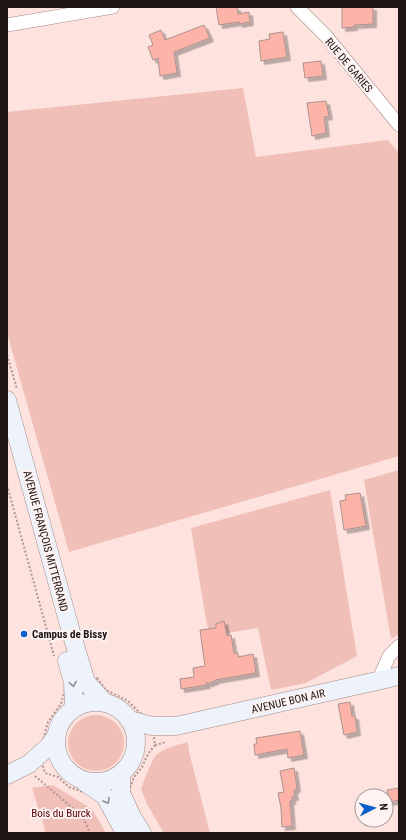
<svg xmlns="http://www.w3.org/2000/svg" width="406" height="840" viewBox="0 0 406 840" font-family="'Roboto Condensed',sans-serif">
<defs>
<filter id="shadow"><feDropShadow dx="3.5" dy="3.5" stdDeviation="0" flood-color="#0004"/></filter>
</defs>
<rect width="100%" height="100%" fill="#fde2de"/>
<path fill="#f0bfb7" d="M 243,88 L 256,157 L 388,140 L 399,153 L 399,456 L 69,552 L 7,333 L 7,112 Z
M 399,470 L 399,634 L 391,639 L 364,480 Z
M 330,490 L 357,656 L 306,683 L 271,690 L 258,628 L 210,636 L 206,620 L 191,528 Z
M68 743a28 28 0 1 1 56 0a28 28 0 1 1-56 0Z
M 188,742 L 189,752 L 210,833 L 164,833 L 147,804 L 141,789 C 143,783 152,759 156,755 C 165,748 177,745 188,742 Z
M 53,785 L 92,809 L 106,833 L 46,833 L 32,788 Z"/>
<path fill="#fdb3a8" stroke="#ab928e" filter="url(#shadow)" d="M 216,7 L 237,7 L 238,14 L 249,12 L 250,22 L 239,24 L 239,22 L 219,25 Z
M 342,7 L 373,7 L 373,24 L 354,25 L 354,27 L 342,28 Z
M 204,25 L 210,38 L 174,52 L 177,73 L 160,76 L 158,58 L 153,60 L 148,47 L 153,45 L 149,35 L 161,30 L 165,40 Z
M 283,32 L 287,57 L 261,61 L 259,41 L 270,39 L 269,34 Z
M 321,61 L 323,76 L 305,78 L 303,63 Z
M 326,101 L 329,116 L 324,117 L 326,133 L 312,136 L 307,103 Z
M 360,493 L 366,526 L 344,530 L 340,501 L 346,500 L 345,495 Z
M 224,621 L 227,636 L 231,635 L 234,653 L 238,653 L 238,657 L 253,654 L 256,673 L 215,680 L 215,681 L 211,682 L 211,683 L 206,683 L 207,685 L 181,689 L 180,679 L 194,677 L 193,668 L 205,666 L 200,630 L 216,628 L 216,624 Z
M 350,702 L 352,716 L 355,716 L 357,732 L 344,735 L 338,704 Z
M 300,731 L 304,755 L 288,758 L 287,749 L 255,755 L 254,744 L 257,744 L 256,738 Z
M 294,768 L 297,788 L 294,791 L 295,797 L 292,797 L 292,801 L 290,801 L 292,826 L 282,827 L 281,808 L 278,793 L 284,792 L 280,771 Z
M 399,788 L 399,800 L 390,802 L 387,790 Z"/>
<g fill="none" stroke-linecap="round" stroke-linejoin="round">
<g stroke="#a28985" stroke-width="14">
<path id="street" d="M 297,7 L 326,36 L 399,125
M 7,25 L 113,7
M 378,681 L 389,656 L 399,646"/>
</g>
<g stroke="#a28985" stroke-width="19">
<path id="secondary" d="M 7,400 L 71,632 L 86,682 L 105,703
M 67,661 L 73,682 L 74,708
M56 742a40 40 0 1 1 80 0a40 40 0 1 1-80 0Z
M 129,720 L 152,726 L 176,726 L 399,676
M 121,774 L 121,793 L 132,817 L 142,833
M 7,775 L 29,764 L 49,746 L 57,735
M 83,781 L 105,796 L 125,833"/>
</g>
<path stroke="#ae9996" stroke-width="2" stroke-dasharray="2 2" stroke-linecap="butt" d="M 7,355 L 17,389
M 7,485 L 54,656
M 97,678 L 106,690 L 128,701 L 140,713 L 151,718 L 155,745 L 148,754 L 142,767 L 134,777 L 130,788 L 102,802 L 89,794 L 69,787 L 58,777 L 45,773 L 37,747 L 43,740 L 48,722 L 61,704 L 65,689 Z
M 155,745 L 166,742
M 35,776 L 83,817 L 90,833"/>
<use href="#street" stroke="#fff" stroke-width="13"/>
<use href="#secondary" stroke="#eef3fb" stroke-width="18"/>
</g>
<defs><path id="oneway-chevron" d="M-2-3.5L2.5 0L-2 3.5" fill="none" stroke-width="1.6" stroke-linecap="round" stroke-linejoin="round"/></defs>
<g stroke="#908f93">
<use href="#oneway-chevron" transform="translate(73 684) rotate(81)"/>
<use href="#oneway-chevron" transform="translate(107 801) rotate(59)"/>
</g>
<circle fill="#0960ca" stroke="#fef3f2" stroke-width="1.5" cx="24" cy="634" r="4"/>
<g text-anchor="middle" stroke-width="4" stroke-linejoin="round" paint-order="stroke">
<g font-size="11" fill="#1d1413" stroke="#fef3f2">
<text transform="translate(349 65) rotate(50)" y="4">RUE DE GARIES</text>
<text transform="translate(46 541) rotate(75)" y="4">AVENUE FRANÇOIS MITTERRAND</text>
<text transform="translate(288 701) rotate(-13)" y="4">AVENUE BON AIR</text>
</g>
<g font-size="11" font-weight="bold" fill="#1d1413" stroke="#fef3f2" text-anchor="start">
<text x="32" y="638">Campus de Bissy</text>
</g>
<g font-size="11" fill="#5a0303" stroke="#fef3f2">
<text x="61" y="817">Bois du Burck</text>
</g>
</g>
<rect width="406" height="840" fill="none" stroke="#1d1413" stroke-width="16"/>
<g transform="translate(374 808) rotate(84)"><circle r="19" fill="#fef3f2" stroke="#a49a99"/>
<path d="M0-3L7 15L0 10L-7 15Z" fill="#0960ca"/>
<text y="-6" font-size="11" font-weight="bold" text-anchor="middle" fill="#1d1413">N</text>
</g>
</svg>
